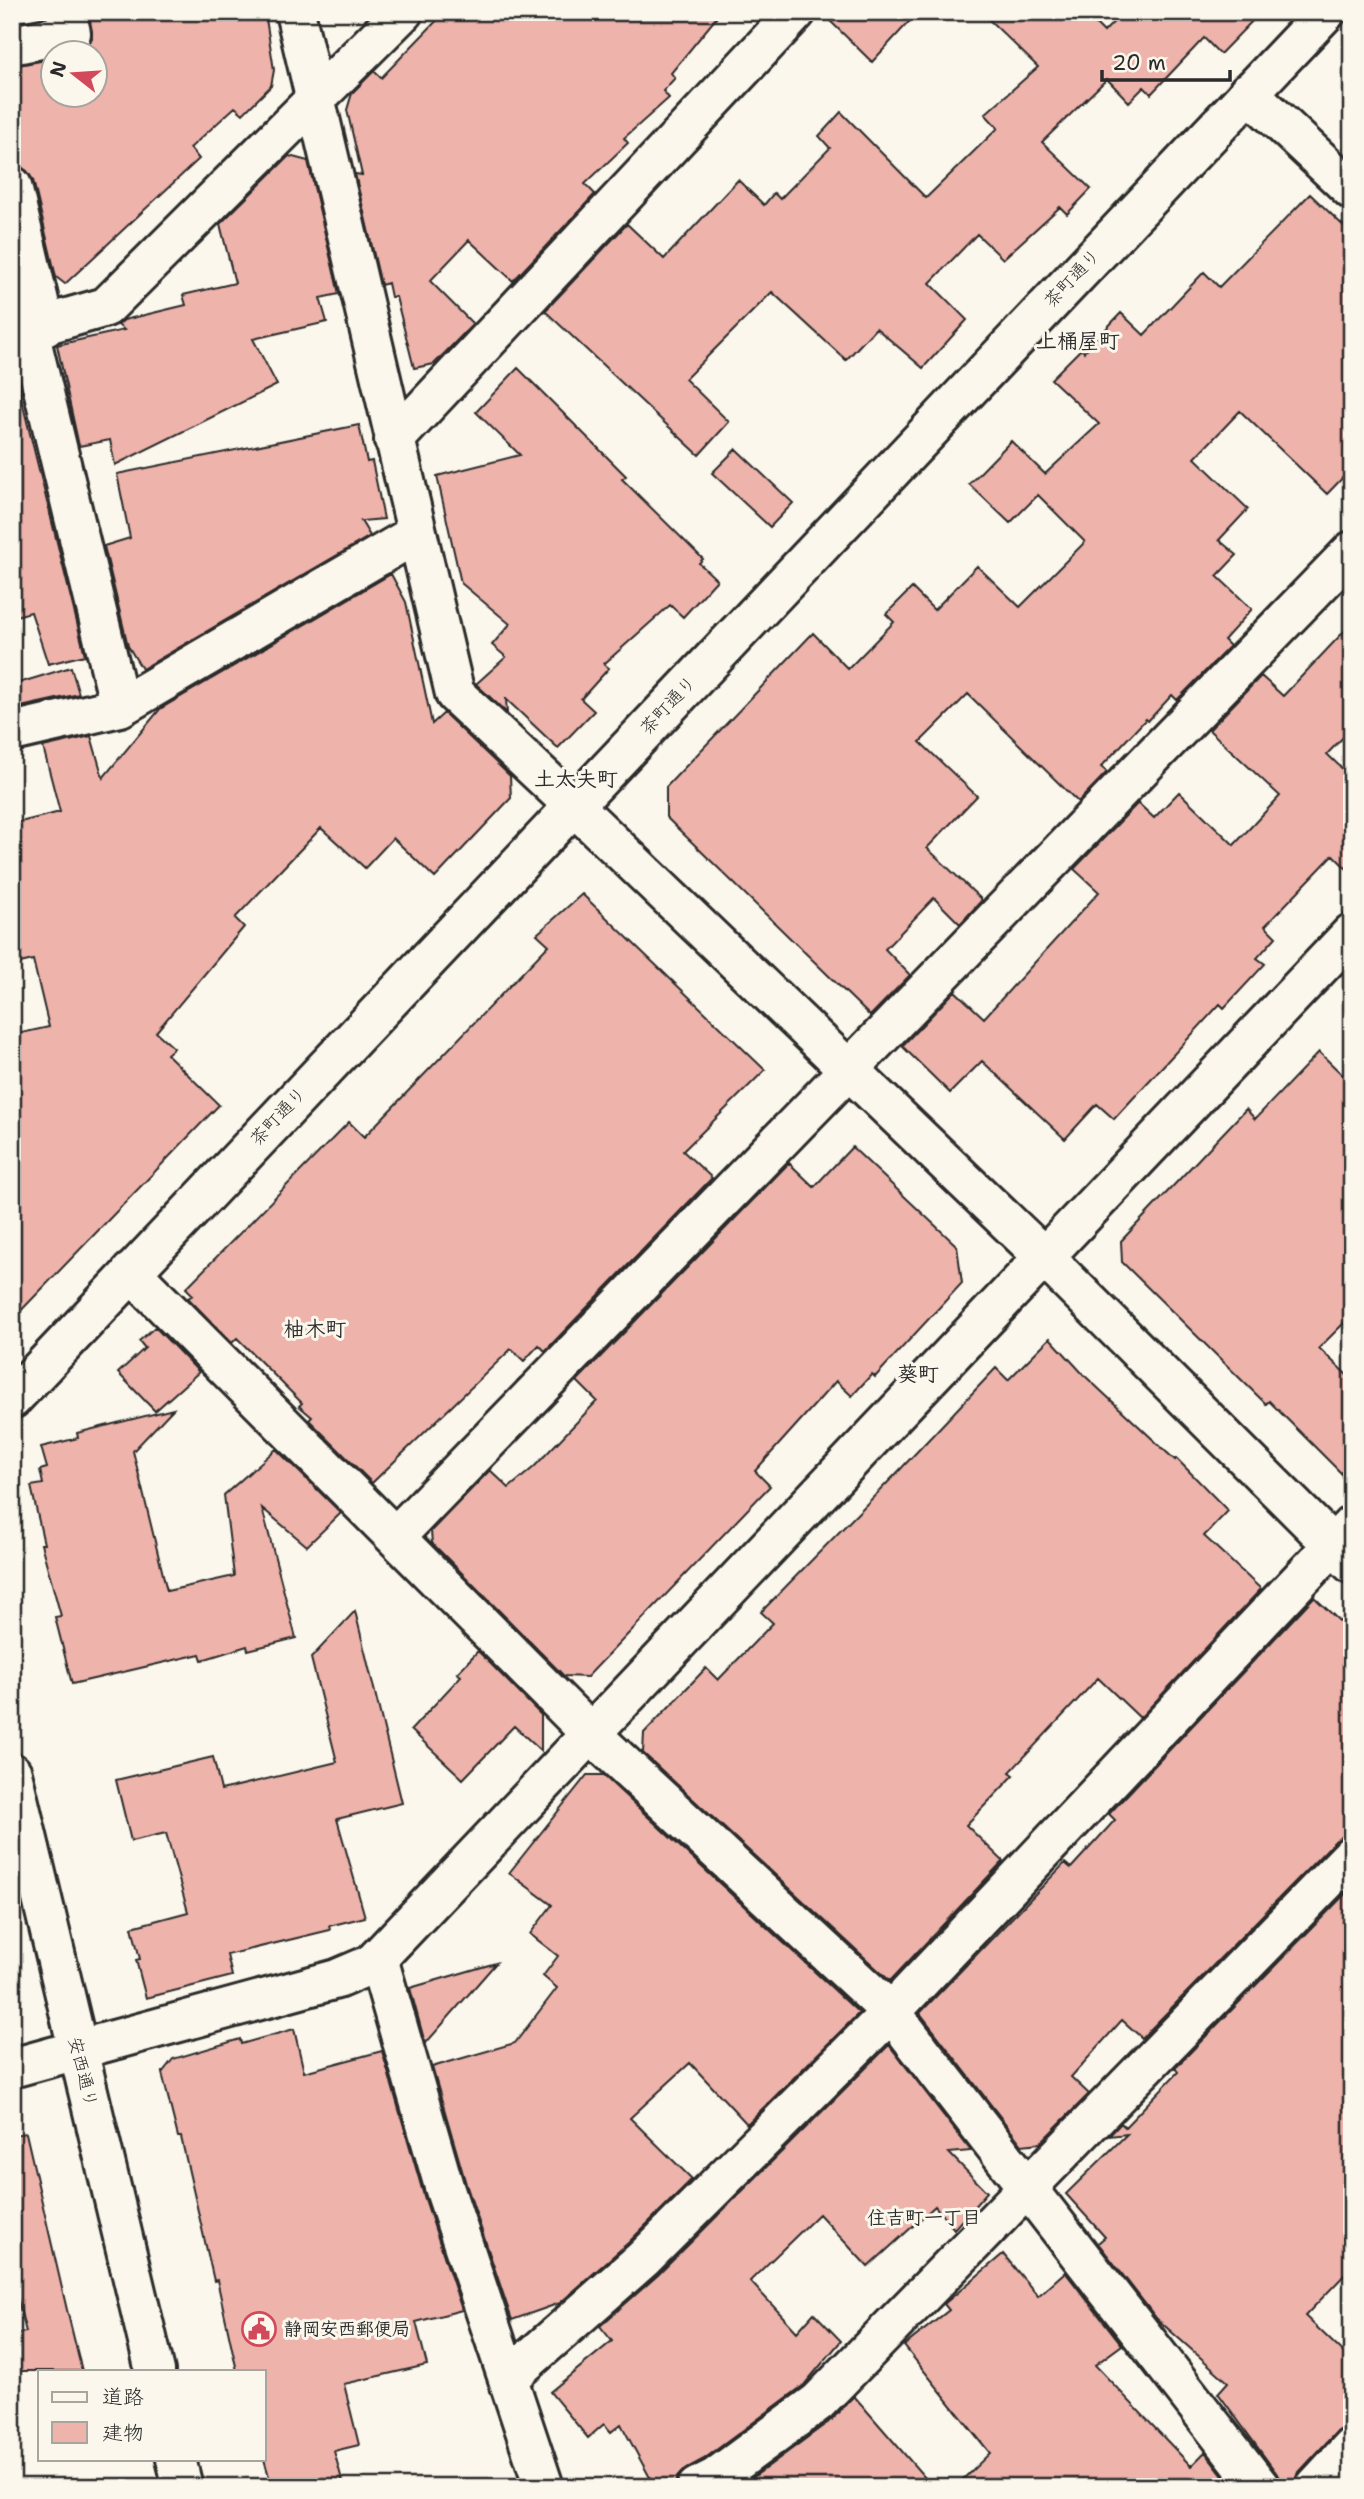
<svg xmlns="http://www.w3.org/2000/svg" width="1364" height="2499" viewBox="0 0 1364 2499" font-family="'Shantell Sans','Klee One',sans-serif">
<rect width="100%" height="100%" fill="#fbf7ec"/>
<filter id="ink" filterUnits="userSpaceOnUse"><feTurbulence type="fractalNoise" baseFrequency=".0143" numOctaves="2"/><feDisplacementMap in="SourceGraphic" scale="14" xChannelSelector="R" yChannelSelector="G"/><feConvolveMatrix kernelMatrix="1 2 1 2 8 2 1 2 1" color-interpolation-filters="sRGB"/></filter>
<g filter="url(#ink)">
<path fill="#eeb3ab" stroke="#2b2b2b" stroke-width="2" d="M 89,12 L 265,12 L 274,70 L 271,86 L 243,114 L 235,107 L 190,148 L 199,159 L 65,284 L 56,277 L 33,180 L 27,171 L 12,165 L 12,66 L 52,59 L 52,94 L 94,94 L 94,52 L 79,52 L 92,39 Z
M 445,12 L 721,12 L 671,73 L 675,78 L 663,91 L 669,98 L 624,138 L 628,143 L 585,184 L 595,194 L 513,281 L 469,240 L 430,281 L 473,324 L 434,364 L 414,368 L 396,297 L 391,297 L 388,283 L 381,285 L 355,174 L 362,175 L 347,110 L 352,93 L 374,71 L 381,78 Z
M 821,12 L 918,12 L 872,62 Z
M 981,12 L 1084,12 L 1104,32 L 1123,12 L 1261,12 L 1220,54 L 1204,38 L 1151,94 L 1144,87 L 1129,102 L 1107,79 L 1042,142 L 1091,189 L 1067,214 L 1060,207 L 1003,259 L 977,234 L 930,283 L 967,320 L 923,368 L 876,328 L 846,360 L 772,292 L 685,379 L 729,422 L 699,455 L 545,311 L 627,224 L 664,259 L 738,180 L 764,205 L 774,193 L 780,199 L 830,148 L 819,136 L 841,112 L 926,198 L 998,128 L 985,114 L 1038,67 Z
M 289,156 L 308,161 L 339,294 L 320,298 L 327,322 L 253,339 L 277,385 L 115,465 L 110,440 L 79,446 L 57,345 L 124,330 L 118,325 L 124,320 L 186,305 L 183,295 L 235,283 L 220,224 Z
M 1310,194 L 1352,234 L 1352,468 L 1327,494 L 1240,411 L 1195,458 L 1248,509 L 1219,540 L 1237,555 L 1217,576 L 1252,609 L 1224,640 L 1230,646 L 1177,700 L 1172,695 L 1148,721 L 1146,719 L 1101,767 L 1107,772 L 1078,802 L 968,694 L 920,742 L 977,796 L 927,848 L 982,900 L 960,924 L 934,898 L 885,949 L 910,975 L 870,1016 L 666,817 L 666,787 L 813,633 L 848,669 L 894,622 L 886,614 L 912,588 L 934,610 L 977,566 L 1020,607 L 1085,542 L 1038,495 L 1010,523 L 969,484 L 1011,441 L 1045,474 L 1099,424 L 1051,379 L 1081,349 L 1084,352 L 1121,313 L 1144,335 L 1204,272 L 1219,287 Z
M 12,361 L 85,655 L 48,664 L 31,612 L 12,617 Z
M 518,368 L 626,476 L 622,479 L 703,559 L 699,563 L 717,580 L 683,617 L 670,605 L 604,664 L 609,668 L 581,699 L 594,711 L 558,748 L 506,699 L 507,713 L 476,684 L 506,657 L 492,645 L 510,624 L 461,583 L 437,476 L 520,455 L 476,412 Z
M 359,425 L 367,462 L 372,461 L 384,519 L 361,521 L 370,536 L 142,669 L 128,646 L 104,546 L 130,538 L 117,474 Z
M 736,449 L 793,503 L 770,527 L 712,473 Z
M 391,574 L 406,602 L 432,724 L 444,713 L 510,776 L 511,798 L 435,878 L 393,838 L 365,868 L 321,828 L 235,918 L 244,927 L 156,1032 L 174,1048 L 167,1054 L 219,1105 L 12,1320 L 12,1035 L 49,1027 L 33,960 L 12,965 L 12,824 L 60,812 L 43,747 L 91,736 L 103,778 L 160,709 Z
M 1352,623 L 1352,728 L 1327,754 L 1352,778 L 1352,874 L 1333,855 L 1265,926 L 1276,937 L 1257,958 L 1265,964 L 1224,1008 L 1220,1004 L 1114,1119 L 1097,1104 L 1065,1139 L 982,1061 L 950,1093 L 902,1046 L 955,991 L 984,1018 L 1099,892 L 1074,869 L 1138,803 L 1154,818 L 1179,792 L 1234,845 L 1280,796 L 1209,730 L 1261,676 L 1283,696 Z
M 71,667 L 79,694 L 12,709 L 12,685 Z
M 582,894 L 765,1070 L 683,1151 L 712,1178 L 545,1351 L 539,1345 L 524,1361 L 511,1349 L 372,1483 L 309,1420 L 312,1417 L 299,1406 L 302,1403 L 237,1338 L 232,1343 L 188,1298 L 193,1295 L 186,1288 L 349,1122 L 364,1137 L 549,945 L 537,934 Z
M 1319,1052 L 1352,1084 L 1352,1315 L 1319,1348 L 1352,1380 L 1352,1484 L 1269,1401 L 1266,1404 L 1122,1262 L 1121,1241 L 1246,1109 L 1255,1119 Z
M 852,1147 L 957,1246 L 962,1283 L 875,1377 L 872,1374 L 852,1396 L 836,1381 L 755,1471 L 770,1486 L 587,1677 L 564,1676 L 432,1543 L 431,1531 L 490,1470 L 509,1488 L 534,1467 L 597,1401 L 577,1381 L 789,1163 L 814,1187 Z
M 155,1327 L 199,1372 L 155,1411 L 118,1373 L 145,1348 L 139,1341 Z
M 1050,1338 L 1084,1375 L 1175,1460 L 1176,1458 L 1228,1511 L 1204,1536 L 1261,1589 L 1140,1718 L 1098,1678 L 1010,1772 L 1014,1775 L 966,1825 L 1003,1861 L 890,1981 L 643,1753 L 644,1733 L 706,1668 L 718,1680 L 773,1623 L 761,1612 L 895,1475 L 996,1368 L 1008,1380 Z
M 173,1409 L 133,1451 L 167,1591 L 234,1576 L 224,1495 L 276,1449 L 341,1513 L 307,1546 L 262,1508 L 296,1638 L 248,1650 L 247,1646 L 202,1660 L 200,1654 L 72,1684 L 55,1617 L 61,1616 L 41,1544 L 44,1544 L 31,1486 L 43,1484 L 40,1470 L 47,1468 L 41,1447 L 78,1438 L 77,1433 Z
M 1314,1597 L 1352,1633 L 1352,1834 L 1336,1840 L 1142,2038 L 1122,2020 L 1071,2077 L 1089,2094 L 1040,2143 L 1022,2145 L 920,2013 L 1065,1863 L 1071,1868 L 1115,1820 L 1109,1814 Z
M 355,1611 L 402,1803 L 337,1819 L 365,1917 L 329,1926 L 330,1930 L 227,1955 L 232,1976 L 146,1998 L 136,1960 L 140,1959 L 132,1927 L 188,1912 L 166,1833 L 131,1841 L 116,1780 L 213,1757 L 221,1790 L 337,1762 L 311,1658 Z
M 478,1651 L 541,1715 L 541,1751 L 514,1726 L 463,1779 L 411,1730 L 461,1676 L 457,1673 Z
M 587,1775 L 603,1775 L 859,2013 L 747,2124 L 690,2063 L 630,2118 L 692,2179 L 628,2243 L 560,2303 L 512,2320 L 466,2184 L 432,2067 L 515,2043 L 557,1988 L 543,1976 L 558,1956 L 530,1934 L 552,1905 L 509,1873 Z
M 1352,1887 L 1352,2267 L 1305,2316 L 1352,2361 L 1352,2426 L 1336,2432 L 1299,2472 L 1294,2487 L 1281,2487 L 1277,2474 L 1218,2393 L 1228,2382 L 1157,2319 L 1098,2243 L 1105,2237 L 1066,2194 L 1127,2134 L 1109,2136 L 1121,2123 L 1125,2127 L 1178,2072 L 1175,2068 Z
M 496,1963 L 426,2043 L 425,2043 L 410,1988 Z
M 294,2029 L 304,2072 L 382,2051 L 424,2196 L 462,2310 L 416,2322 L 427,2365 L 344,2384 L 359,2445 L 334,2451 L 344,2487 L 272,2487 L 264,2459 L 264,2371 L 237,2371 L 217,2280 L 214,2281 L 181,2137 L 178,2137 L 162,2073 L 173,2059 L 240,2039 L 241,2044 Z
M 889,2045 L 971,2151 L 949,2153 L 987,2192 L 954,2229 L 935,2206 L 868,2267 L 819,2214 L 750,2281 L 797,2332 L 814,2313 L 841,2341 L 804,2385 L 704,2459 L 687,2468 L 678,2476 L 675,2487 L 655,2487 L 621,2424 L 611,2432 L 604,2424 L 588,2438 L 550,2392 L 612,2341 L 600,2326 L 658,2275 Z
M 26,2133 L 67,2310 L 82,2371 L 12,2371 L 12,2335 L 26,2332 L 12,2277 L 12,2135 Z
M 1003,2254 L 1038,2296 L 1065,2272 L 1122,2345 L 1095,2365 L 1191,2466 L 1205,2452 L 1232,2487 L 955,2487 L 990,2453 L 904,2346 L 949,2310 L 944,2304 Z
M 854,2396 L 933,2487 L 740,2487 L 831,2420 Z"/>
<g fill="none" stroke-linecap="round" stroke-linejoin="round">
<g stroke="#2b2b2b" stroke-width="44">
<path id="minor" d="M 295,12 L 455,694 L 573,805
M 12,45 L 71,33 L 66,12
M 1248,92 L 1352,190
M 12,186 L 45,327
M 29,331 L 120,707
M 12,334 L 106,307 L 403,12
M 394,440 L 796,12
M 12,732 L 120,707 L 416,534
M 131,1272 L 591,1734 L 891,2012 L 1260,2487
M 395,1537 L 1352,551
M 378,1958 L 445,2190 L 544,2487
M 12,2068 L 77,2050
M 508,2378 L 643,2259 L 891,2012 L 1352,1525
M 697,2487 L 715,2478 L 818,2402 L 1352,1855
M 1315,2487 L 1352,2447"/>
</g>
<g stroke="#2b2b2b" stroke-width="44">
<path id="tertiary" d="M 573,805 L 1044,1257 L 1352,1564
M 12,1399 L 1326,12
M 77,2050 L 337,1979 L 372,1964 L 1352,933"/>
</g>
<g stroke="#2b2b2b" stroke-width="44">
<path id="secondary" d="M 12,1773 L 155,2371
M 176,2459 L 183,2487"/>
</g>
<use href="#minor" stroke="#fbf7ec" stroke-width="38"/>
<use href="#tertiary" stroke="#fbf7ec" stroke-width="38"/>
<use href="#secondary" stroke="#fbf7ec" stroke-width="38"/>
</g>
</g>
<defs>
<g id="civic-ring" transform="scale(1.75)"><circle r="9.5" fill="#fbf7ec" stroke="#d1495b" stroke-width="1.5"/><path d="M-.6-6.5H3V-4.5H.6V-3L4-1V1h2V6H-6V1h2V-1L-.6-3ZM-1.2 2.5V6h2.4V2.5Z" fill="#d1495b"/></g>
</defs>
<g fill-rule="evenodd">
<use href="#civic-ring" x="259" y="2329"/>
</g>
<g text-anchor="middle" stroke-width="6" stroke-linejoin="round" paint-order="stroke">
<g font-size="18" fill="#2b2b2b" stroke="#fbf7ec">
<text transform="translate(1072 278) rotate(-47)" y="6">茶町通り</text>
<text transform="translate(668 705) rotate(-47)" y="6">茶町通り</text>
<text transform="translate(278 1116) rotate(-47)" y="6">茶町通り</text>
<text transform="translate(83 2072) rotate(76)" y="6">安西通り</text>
</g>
<g font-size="18" font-weight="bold" fill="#2b2b2b" stroke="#fbf7ec" text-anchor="start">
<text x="284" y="2335">静岡安西郵便局</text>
</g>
<g font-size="19" font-weight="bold" fill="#2b2b2b" stroke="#fbf7ec">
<text x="924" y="2224">住吉町一丁目</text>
</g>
<g font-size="21" font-weight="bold" fill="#2b2b2b" stroke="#fbf7ec">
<text x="1078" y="348">上桶屋町</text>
<text x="576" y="786">土太夫町</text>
<text x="315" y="1336">柚木町</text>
<text x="918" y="1381">葵町</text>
</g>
</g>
<rect width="1364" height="2499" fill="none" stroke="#fbf7ec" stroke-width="42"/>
<rect x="21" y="21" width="1322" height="2457" fill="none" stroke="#2b2b2b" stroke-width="2.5" filter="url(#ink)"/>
<rect x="38" y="2370" width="228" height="91" fill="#fbf7ec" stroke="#a8a59f" stroke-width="2"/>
<rect x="52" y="2392" width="35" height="10" fill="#fbf7ec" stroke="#a8a59f" stroke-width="2"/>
<text x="102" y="2404" font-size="21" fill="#2b2b2b">道路</text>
<rect x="52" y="2422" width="35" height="21" fill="#eeb3ab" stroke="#a8a59f" stroke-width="2"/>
<text x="102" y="2440" font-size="21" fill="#2b2b2b">建物</text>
<g transform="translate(74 74) rotate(287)"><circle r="33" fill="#fbf7ec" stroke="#a8a59f" stroke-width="2"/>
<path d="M0-5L12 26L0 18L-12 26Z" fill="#d1495b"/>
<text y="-10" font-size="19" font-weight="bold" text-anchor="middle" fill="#2b2b2b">N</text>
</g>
<path d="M1102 70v10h128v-10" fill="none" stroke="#2b2b2b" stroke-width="3.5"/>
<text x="1112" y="70" font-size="21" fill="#2b2b2b" stroke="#fbf7ec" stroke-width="5" paint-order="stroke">20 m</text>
</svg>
